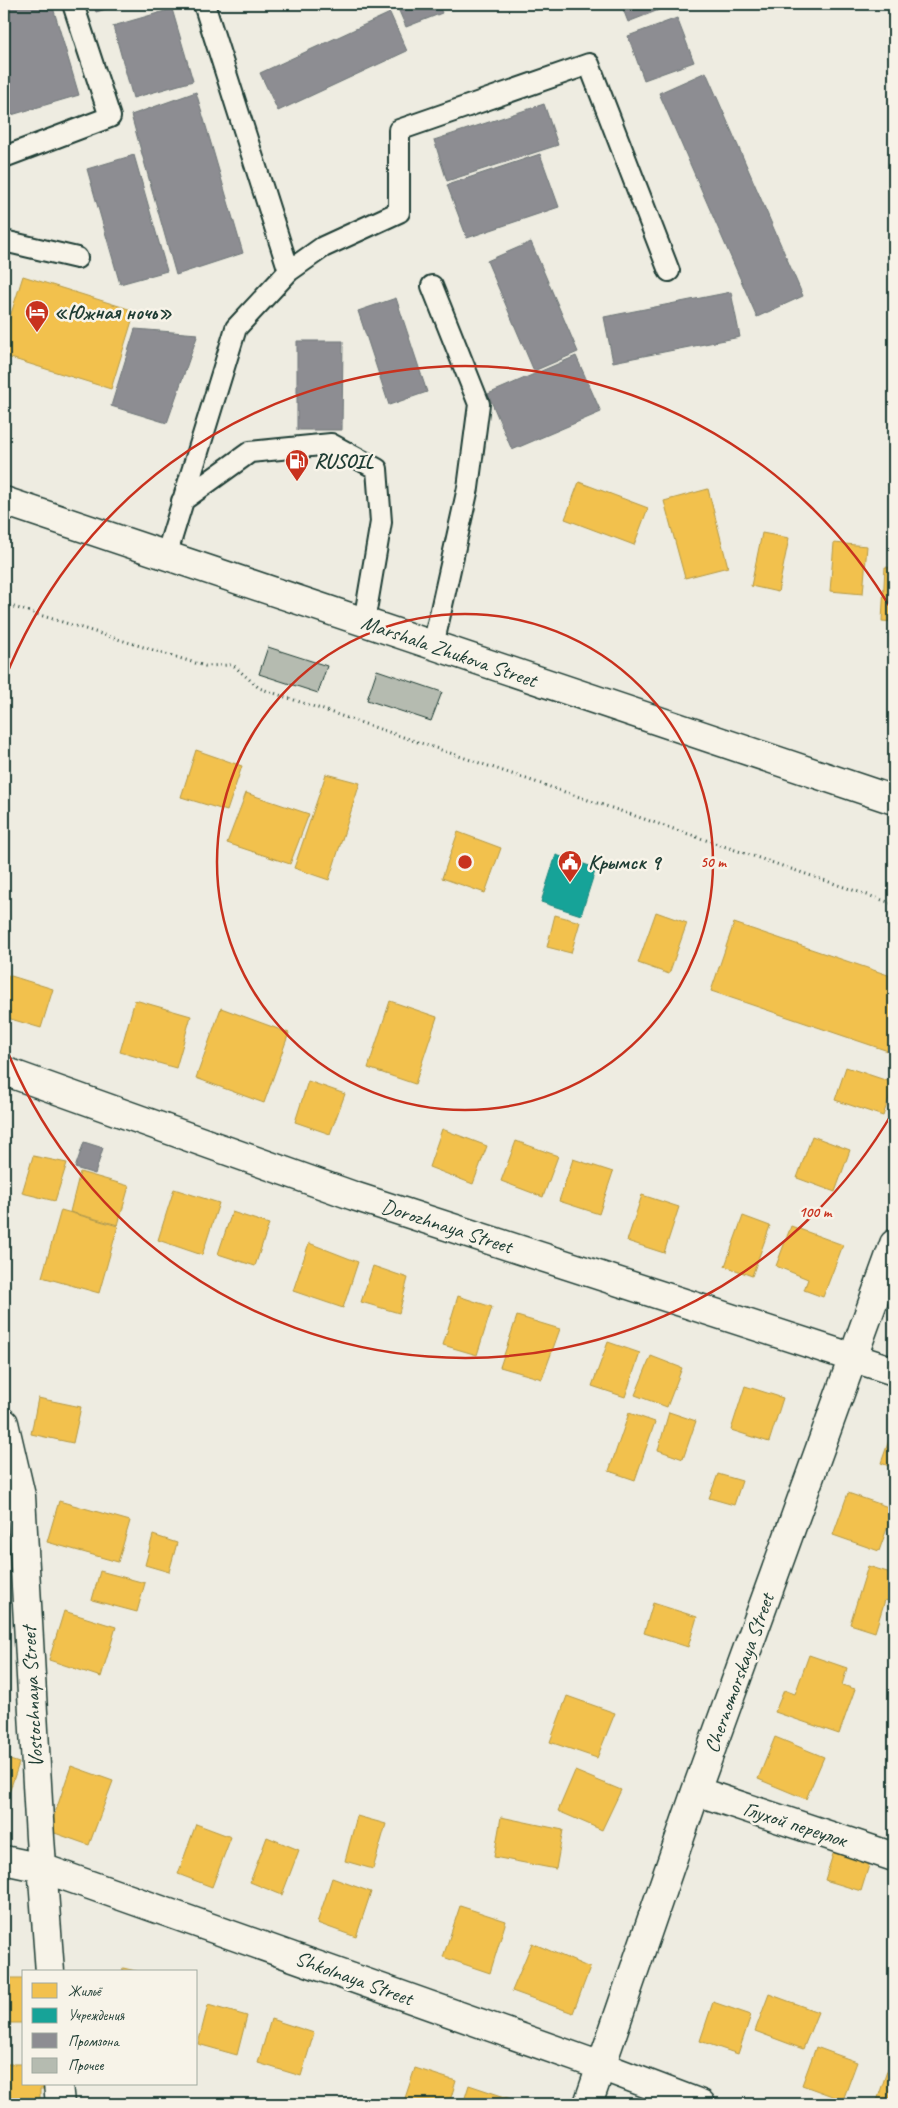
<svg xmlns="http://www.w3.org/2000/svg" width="898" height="2108" viewBox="0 0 898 2108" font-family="Caveat,sans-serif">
<rect width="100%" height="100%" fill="#eeece1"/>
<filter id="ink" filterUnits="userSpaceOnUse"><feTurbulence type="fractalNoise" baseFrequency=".02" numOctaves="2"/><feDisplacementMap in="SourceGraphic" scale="10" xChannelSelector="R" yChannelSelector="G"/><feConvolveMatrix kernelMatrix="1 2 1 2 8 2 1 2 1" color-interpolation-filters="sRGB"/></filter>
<g filter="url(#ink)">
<path fill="#f2c14e" stroke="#b39946" d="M 23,276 L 135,311 L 111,389 L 4,356 L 4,322 L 8,323 Z
M 579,482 L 648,508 L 634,545 L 565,519 Z
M 708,489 L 728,567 L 685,578 L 664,501 Z
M 762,533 L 789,538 L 778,592 L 751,586 Z
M 834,543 L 867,546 L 863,594 L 830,591 Z
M 885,567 L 894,568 L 894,622 L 882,621 Z
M 196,750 L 242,766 L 227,811 L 181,797 Z
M 326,774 L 360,783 L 329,880 L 294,868 Z
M 246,793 L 309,814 L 290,864 L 227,843 Z
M 458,832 L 501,848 L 485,893 L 442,878 Z
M 656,912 L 687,923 L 669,974 L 638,963 Z
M 555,915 L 580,922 L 571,953 L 547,947 Z
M 734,923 L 894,977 L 894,1053 L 711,991 Z
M 8,975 L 53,989 L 41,1028 L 4,1017 L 4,990 Z
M 135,1000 L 191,1016 L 176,1068 L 120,1052 Z
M 390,1001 L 437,1017 L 415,1084 L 368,1068 Z
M 221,1008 L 289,1033 L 264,1103 L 196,1078 Z
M 846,1067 L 894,1083 L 883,1116 L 835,1100 Z
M 308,1081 L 345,1094 L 330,1134 L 295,1122 Z
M 442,1129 L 487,1146 L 473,1184 L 429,1167 Z
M 812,1136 L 850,1150 L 835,1192 L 797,1178 Z
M 516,1141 L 558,1156 L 543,1197 L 501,1181 Z
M 33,1156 L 67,1163 L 55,1201 L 22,1193 Z
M 573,1159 L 613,1172 L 599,1214 L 559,1201 Z
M 80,1172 L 129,1186 L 118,1225 L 70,1212 Z
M 174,1189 L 219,1203 L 202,1255 L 158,1240 Z
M 642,1195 L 679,1207 L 664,1253 L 627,1241 Z
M 61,1210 L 118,1226 L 99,1293 L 42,1277 Z
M 232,1212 L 269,1224 L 255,1266 L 218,1254 Z
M 743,1216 L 770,1226 L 752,1276 L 725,1266 Z
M 791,1226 L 843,1245 L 823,1297 L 804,1290 L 808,1279 L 776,1266 Z
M 309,1243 L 358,1262 L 343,1308 L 293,1291 Z
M 373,1266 L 408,1278 L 399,1313 L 361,1302 Z
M 458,1296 L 492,1307 L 477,1355 L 443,1345 Z
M 517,1316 L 560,1329 L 542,1379 L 500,1367 Z
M 608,1342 L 640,1353 L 625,1397 L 592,1386 Z
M 651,1356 L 682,1368 L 667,1407 L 635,1395 Z
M 745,1386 L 783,1398 L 769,1442 L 731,1430 Z
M 38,1398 L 81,1407 L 73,1443 L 31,1434 Z
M 669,1412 L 696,1421 L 683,1459 L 658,1450 Z
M 629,1413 L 655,1422 L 635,1480 L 609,1471 Z
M 894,1426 L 894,1468 L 881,1463 Z
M 718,1474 L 742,1481 L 734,1505 L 709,1498 Z
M 848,1493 L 894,1509 L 879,1551 L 833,1535 Z
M 59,1501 L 130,1521 L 118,1562 L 47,1542 Z
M 153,1535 L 177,1543 L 169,1572 L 145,1565 Z
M 868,1566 L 894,1574 L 894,1603 L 885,1600 L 875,1632 L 850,1624 Z
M 100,1571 L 145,1583 L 137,1612 L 92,1600 Z
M 653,1603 L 697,1617 L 688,1647 L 644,1633 Z
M 64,1611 L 116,1627 L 101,1677 L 49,1660 Z
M 809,1655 L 847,1668 L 842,1685 L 855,1689 L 839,1734 L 775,1712 L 784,1690 L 795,1694 Z
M 567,1696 L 615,1713 L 597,1758 L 550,1742 Z
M 775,1737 L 824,1757 L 806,1799 L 758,1779 Z
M 4,1758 L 19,1763 L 4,1808 Z
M 71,1766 L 113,1781 L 89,1845 L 49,1831 Z
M 575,1771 L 621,1790 L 602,1830 L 558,1811 Z
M 357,1816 L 386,1824 L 373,1869 L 345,1861 Z
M 501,1817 L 563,1830 L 556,1869 L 494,1857 Z
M 196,1824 L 231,1837 L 212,1887 L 178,1874 Z
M 267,1837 L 299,1850 L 282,1895 L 250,1882 Z
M 834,1851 L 870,1862 L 861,1891 L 825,1880 Z
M 332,1878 L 371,1892 L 356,1937 L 317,1923 Z
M 460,1906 L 506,1921 L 490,1973 L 443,1957 Z
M 532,1943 L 590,1968 L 573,2013 L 512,1991 Z
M 123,1968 L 140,1972 L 122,1972 Z
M 4,1978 L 24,1978 L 24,2023 L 5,2023 Z
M 769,1994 L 818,2012 L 803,2049 L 755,2031 Z
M 713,2002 L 751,2015 L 738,2054 L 700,2041 Z
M 208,2005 L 247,2016 L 237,2055 L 198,2044 Z
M 271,2019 L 314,2033 L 301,2076 L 258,2063 Z
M 816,2047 L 857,2062 L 843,2100 L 802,2085 Z
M 4,2064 L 24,2064 L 24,2084 L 48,2084 L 48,2089 L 40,2089 L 40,2104 L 4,2104 Z
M 415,2068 L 456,2081 L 449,2104 L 403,2104 Z
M 888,2068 L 894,2070 L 894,2104 L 876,2104 Z
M 469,2085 L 514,2100 L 512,2104 L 463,2104 Z"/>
<path fill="#17a398" stroke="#19847a" d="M 556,855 L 596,868 L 581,915 L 541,902 Z"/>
<path fill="#8d8d92" stroke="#6c7576" d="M 4,4 L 52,4 L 79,95 L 8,116 L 4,100 Z
M 93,4 L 123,4 L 96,12 Z
M 396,4 L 438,4 L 442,13 L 406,27 Z
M 621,4 L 668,4 L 669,6 L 628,22 Z
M 172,9 L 193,81 L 133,98 L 113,26 Z
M 390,13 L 407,51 L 278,111 L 260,73 Z
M 677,18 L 694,62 L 644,80 L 628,36 Z
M 706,72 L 803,296 L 757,317 L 659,93 Z
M 196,92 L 243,253 L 176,275 L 131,115 Z
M 544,104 L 558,145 L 447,181 L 434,140 Z
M 540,154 L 559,207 L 467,238 L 447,185 Z
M 134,155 L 167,271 L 120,284 L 87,169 Z
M 531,242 L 578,352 L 534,371 L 487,261 Z
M 731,292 L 740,337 L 613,362 L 604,317 Z
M 396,298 L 427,392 L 389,405 L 358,311 Z
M 135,329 L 198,334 L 167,423 L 111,406 Z
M 297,341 L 343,341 L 342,430 L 297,430 Z
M 576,356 L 601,412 L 512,450 L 488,394 Z
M 84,1142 L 103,1148 L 95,1174 L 75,1168 Z"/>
<path fill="#b5bbb0" stroke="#1f3d34" d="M 268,647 L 327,666 L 318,693 L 259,674 Z
M 377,670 L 442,692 L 431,721 L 367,700 Z"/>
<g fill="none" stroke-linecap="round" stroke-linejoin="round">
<g stroke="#1f3d34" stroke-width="24">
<path id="lane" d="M 4,157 L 110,117 L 73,4
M 4,241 L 77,258
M 289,271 L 323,247 L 399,212 L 399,130 L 589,64 L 669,271
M 432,286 L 479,404 L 468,488 L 433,646
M 182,501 L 250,452 L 331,444 L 377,469 L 381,522 L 364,622
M 166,556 L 236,328 L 289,271 L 204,4"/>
</g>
<g stroke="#1f3d34" stroke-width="31">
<path id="street" d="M 4,1071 L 354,1196 L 894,1371
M 4,1423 L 21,1496 L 40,1838 L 50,1972
M 696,1791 L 894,1857
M 4,1860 L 42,1868 L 601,2066 L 701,2104
M 58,2084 L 60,2104
M 588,2104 L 696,1791 L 894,1244"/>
</g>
<g stroke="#1f3d34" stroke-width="31">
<path id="secondary" d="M 4,501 L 894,800"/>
</g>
<path stroke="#1f3d34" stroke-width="3" stroke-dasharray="1 4" stroke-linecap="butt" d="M 4,604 L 205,666 L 233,665 L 259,688 L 894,904"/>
<use href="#lane" stroke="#f7f3e8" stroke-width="20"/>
<use href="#street" stroke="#f7f3e8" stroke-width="28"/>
<use href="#secondary" stroke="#f7f3e8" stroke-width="28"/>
</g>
</g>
<g fill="none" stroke="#c8321e" stroke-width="2.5">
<circle cx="465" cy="862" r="248"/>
<path d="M894 1110A495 495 0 0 1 4 1043M4 681A495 495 0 0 1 894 614"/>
</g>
<defs>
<g id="hotel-pin" transform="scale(1.25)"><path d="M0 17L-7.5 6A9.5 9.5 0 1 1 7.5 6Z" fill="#c8321e" stroke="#f7f3e8"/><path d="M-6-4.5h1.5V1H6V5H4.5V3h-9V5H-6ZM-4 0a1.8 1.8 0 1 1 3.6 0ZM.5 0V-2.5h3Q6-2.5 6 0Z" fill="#fff"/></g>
<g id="fuel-pin" transform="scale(1.25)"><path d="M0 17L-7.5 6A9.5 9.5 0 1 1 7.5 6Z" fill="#c8321e" stroke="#f7f3e8"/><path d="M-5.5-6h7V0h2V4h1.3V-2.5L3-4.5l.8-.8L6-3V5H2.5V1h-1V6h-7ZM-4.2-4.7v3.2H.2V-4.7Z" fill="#fff"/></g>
<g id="civic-pin" transform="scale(1.25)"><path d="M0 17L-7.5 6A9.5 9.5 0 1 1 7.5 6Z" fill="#c8321e" stroke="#f7f3e8"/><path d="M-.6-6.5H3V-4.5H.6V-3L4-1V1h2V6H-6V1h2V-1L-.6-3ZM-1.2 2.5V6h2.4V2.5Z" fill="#fff"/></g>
</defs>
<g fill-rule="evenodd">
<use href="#hotel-pin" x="37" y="312"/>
<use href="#fuel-pin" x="297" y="461"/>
<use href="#civic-pin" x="570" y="862"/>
</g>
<g text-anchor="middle" stroke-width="5" stroke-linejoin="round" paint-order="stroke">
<g font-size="21" font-weight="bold" fill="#1f3d34" stroke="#f7f3e8" text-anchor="start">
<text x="54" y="319">«Южная ночь»</text>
<text x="314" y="468">RUSOIL</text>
<text x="588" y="869">Крымск 9</text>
</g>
<g font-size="21" fill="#1f3d34" stroke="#f7f3e8">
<text transform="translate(449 651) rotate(19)" y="7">Marshala Zhukova Street</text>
<text transform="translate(447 1226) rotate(18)" y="7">Dorozhnaya Street</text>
<text transform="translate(739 1673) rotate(-70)" y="7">Chernomorskaya Street</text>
<text transform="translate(32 1697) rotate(-93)" y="7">Vostochnaya Street</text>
<text transform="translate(795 1824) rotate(18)" y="7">Глухой переулок</text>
<text transform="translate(354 1978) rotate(20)" y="7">Shkolnaya Street</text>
</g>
</g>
<circle cx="465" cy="862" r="8" fill="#c8321e" stroke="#f7f3e8" stroke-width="2.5"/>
<g font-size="15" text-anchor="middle" font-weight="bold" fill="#c8321e" stroke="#f7f3e8" stroke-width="5" stroke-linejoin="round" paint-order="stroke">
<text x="713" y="867">50 m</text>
<text x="815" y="1217">100 m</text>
</g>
<rect width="898" height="2108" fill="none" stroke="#f7f3e8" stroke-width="20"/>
<rect x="10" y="10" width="878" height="2088" fill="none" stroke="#1f3d34" stroke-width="2" filter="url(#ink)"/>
<rect x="22" y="1970" width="175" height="115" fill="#f7f3e8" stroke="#a1aaa0"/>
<rect x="32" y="1983" width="25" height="15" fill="#f2c14e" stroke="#a1aaa0"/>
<text x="68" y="1996" font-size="15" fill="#1f3d34">Жильё</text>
<rect x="32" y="2008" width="25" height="15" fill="#17a398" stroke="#a1aaa0"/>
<text x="68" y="2020" font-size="15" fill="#1f3d34">Учреждения</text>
<rect x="32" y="2033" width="25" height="15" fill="#8d8d92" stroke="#a1aaa0"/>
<text x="68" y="2046" font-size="15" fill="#1f3d34">Промзона</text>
<rect x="32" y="2058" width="25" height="15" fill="#b5bbb0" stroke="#a1aaa0"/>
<text x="68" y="2070" font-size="15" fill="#1f3d34">Прочее</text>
</svg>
